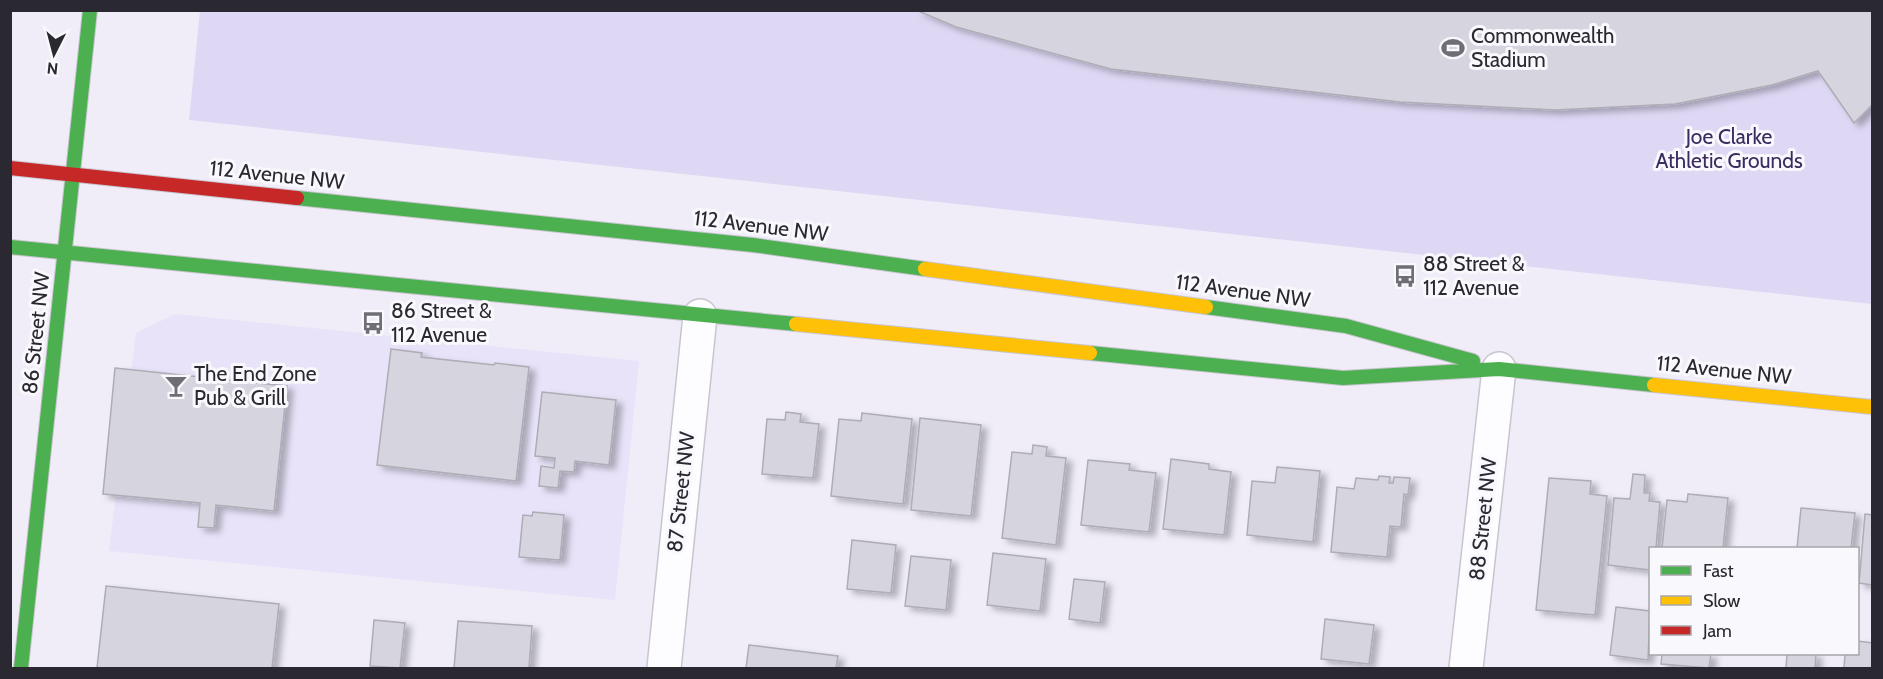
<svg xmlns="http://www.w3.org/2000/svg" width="1883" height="679" viewBox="0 0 1883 679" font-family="Cabin,sans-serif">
<defs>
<filter id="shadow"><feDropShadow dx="6" dy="4" stdDeviation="3" flood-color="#0004"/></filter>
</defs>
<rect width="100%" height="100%" fill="#f0edf9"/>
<path fill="#e8e3f9" d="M 175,314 L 639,361 L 615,600 L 109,551 L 136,333 Z"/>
<path fill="#dfd8f5" d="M 200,11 L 1872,11 L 1872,304 L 189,120 Z"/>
<path fill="#d6d4de" stroke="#aeacb5" stroke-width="1.5" filter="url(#shadow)" d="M 916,10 L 1872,10 L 1872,105 L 1854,123 L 1818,71 L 1772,85 L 1675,104 L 1555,110 L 1400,102 L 1111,69 L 956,27 Z
M 391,349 L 422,353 L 421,357 L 494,365 L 495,363 L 529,367 L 516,481 L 377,465 Z
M 115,368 L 287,386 L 274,511 L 216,505 L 214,528 L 198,527 L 200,503 L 103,494 Z
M 542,392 L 616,400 L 609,465 L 575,461 L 574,472 L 560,471 L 558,488 L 539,486 L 541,466 L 554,468 L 555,458 L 535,456 Z
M 786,412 L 801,414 L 800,422 L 819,424 L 813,478 L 762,474 L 767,419 L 785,420 Z
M 862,413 L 912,419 L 903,504 L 831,496 L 839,419 L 861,421 Z
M 920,418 L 981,425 L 971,516 L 911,510 Z
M 1033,445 L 1047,447 L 1046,456 L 1066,458 L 1056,545 L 1002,538 L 1012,452 L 1032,454 Z
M 1171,459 L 1209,464 L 1209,469 L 1231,472 L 1224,535 L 1163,529 Z
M 1088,460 L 1130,464 L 1129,470 L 1156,473 L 1149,532 L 1081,525 Z
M 1277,467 L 1320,471 L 1313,542 L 1247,535 L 1252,481 L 1275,483 Z
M 1633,474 L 1645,475 L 1644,493 L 1650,493 L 1649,501 L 1660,502 L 1656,548 L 1650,548 L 1650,570 L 1608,565 L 1614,498 L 1630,499 Z
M 1379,476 L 1390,477 L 1389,483 L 1393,483 L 1394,477 L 1410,478 L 1408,495 L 1404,494 L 1401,527 L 1390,526 L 1387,557 L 1331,552 L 1337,487 L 1354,489 L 1356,478 L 1378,480 Z
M 1549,478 L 1591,481 L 1590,494 L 1607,496 L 1595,615 L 1536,610 Z
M 1688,494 L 1728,498 L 1723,548 L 1662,548 L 1667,500 L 1687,502 Z
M 1801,508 L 1855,513 L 1851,548 L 1797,548 Z
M 533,512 L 564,515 L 560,560 L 519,557 L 523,515 L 532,516 Z
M 1865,514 L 1872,515 L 1872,585 L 1859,583 Z
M 852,540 L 896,545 L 891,593 L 847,589 Z
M 993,553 L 1046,559 L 1040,611 L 987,605 Z
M 911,556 L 951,560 L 946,610 L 905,606 Z
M 1074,579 L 1105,582 L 1100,623 L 1069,619 Z
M 106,586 L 279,604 L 272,668 L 97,668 Z
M 1616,607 L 1650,611 L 1648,660 L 1610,655 Z
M 1325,619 L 1374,625 L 1369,664 L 1321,659 Z
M 374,620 L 405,623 L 400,668 L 370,666 Z
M 458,621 L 532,626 L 529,668 L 454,668 Z
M 1858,641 L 1872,643 L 1872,668 L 1844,668 L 1845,654 L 1858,654 Z
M 749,645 L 838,656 L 836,668 L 746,668 Z
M 1662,654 L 1711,654 L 1709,668 L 1661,664 Z
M 1787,654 L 1816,654 L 1815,668 L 1786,668 Z"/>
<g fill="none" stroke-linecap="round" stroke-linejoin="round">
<g stroke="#c8c5cf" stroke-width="36">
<path id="street" d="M 664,668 L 700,316
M 1466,668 L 1499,369"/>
</g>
<g stroke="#c8c5cf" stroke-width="16">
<path id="fast" d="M 297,198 L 753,245 L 925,269
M 10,247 L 796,324
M 1206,307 L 1346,326 L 1473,361
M 1090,353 L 1343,378 L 1499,369 L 1654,385
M 21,668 L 90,10"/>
</g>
<g stroke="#c8c5cf" stroke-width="16">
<path id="slow" d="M 925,269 L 1206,307
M 796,324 L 1090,353
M 1654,385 L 1872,407"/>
</g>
<g stroke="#c8c5cf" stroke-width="16">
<path id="jam" d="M 10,168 L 297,198"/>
</g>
<use href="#street" stroke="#fdfcfe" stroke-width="33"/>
<use href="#fast" stroke="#4caf50" stroke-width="14"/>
<use href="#slow" stroke="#ffc107" stroke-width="14"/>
<use href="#jam" stroke="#c62828" stroke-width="14"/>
</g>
<defs>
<g id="stadium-bare" transform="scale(1.8)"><path d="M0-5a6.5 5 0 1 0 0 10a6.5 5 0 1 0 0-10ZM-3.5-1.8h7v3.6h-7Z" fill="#6f6d76" stroke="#f9f8fc" stroke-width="2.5" paint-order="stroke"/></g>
<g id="bus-bare" transform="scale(1.8)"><path d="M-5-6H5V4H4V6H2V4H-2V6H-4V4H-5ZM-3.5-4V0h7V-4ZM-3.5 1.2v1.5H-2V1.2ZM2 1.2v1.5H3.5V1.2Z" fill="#6f6d76" stroke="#f9f8fc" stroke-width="2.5" paint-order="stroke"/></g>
<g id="bar-bare" transform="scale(1.8)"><path d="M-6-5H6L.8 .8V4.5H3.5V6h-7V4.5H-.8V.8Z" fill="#6f6d76" stroke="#f9f8fc" stroke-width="2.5" paint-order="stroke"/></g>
</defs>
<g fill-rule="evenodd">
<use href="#stadium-bare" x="1453" y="48"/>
<use href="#bus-bare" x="1405" y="276"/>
<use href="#bus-bare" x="373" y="323"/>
<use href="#bar-bare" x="176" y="386"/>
</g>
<g text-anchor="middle" stroke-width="6" stroke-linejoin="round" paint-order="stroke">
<g font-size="21" fill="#2a2830" stroke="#f9f8fc" text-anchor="start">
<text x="1471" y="43">Commonwealth<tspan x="1471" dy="24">Stadium</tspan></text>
<text x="1423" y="271">88 Street &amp;<tspan x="1423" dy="24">112 Avenue</tspan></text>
<text x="391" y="318">86 Street &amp;<tspan x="391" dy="24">112 Avenue</tspan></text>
<text x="194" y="381">The End Zone<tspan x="194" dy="24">Pub &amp; Grill</tspan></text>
</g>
<g font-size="21" fill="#3b2b60" stroke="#f9f8fc">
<text x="1729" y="144">Joe Clarke<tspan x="1729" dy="24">Athletic Grounds</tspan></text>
</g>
<g font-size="21" fill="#2a2830" stroke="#f9f8fc">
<text transform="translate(277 175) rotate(6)" y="7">112 Avenue NW</text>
<text transform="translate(761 226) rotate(7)" y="7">112 Avenue NW</text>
<text transform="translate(1243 291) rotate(8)" y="7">112 Avenue NW</text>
<text transform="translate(36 333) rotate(-84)" y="7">86 Street NW</text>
<text transform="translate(1724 370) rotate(6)" y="7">112 Avenue NW</text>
<text transform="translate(681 492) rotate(-84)" y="7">87 Street NW</text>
<text transform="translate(1483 519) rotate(-84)" y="7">88 Street NW</text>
</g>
</g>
<rect width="1883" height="679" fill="none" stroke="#2a2830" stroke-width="24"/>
<rect x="1649" y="547" width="210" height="108" fill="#f9f8fc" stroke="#a6a5aa" stroke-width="1.5"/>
<rect x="1661" y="566" width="30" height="9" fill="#4caf50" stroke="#a6a5aa" stroke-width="1.5"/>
<text x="1703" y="577" font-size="18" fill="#2a2830">Fast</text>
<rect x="1661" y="596" width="30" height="9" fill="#ffc107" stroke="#a6a5aa" stroke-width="1.5"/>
<text x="1703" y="607" font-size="18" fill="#2a2830">Slow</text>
<rect x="1661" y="626" width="30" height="9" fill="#c62828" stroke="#a6a5aa" stroke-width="1.5"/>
<text x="1703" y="637" font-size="18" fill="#2a2830">Jam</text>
<g transform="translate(54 54) rotate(186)" stroke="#f9f8fc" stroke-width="4.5" paint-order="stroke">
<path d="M0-4.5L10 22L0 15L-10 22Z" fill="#2a2830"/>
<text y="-9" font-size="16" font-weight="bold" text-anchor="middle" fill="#2a2830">N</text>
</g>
</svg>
